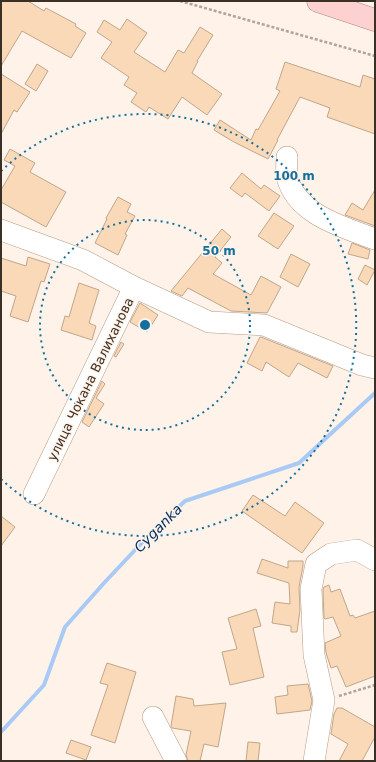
<svg xmlns="http://www.w3.org/2000/svg" width="376" height="762" viewBox="0 0 376 762" font-family="'DejaVu Sans',sans-serif">
<rect width="100%" height="100%" fill="#fff2e8"/>
<g fill="none" stroke-linecap="round" stroke-linejoin="round">
<path stroke="#a8caf5" stroke-width="4" d="M 1,732 L 44,685 L 65,627 L 104,583 L 152,532 L 185,501 L 299,463 L 375,393"/>
</g>
<path fill="#fad9b8" stroke="#c0a68b" d="M 1,1 L 28,1 L 44,11 L 46,8 L 76,24 L 75,26 L 86,33 L 71,58 L 22,31 L 1,66 Z
M 127,19 L 147,33 L 134,52 L 165,72 L 178,50 L 184,53 L 200,27 L 213,35 L 197,61 L 198,61 L 192,73 L 222,94 L 207,115 L 182,97 L 168,119 L 149,107 L 146,112 L 131,102 L 137,93 L 124,85 L 129,77 L 101,58 L 112,42 L 97,32 L 104,20 L 120,30 Z
M 285,62 L 360,87 L 363,75 L 375,79 L 375,134 L 327,117 L 330,108 L 300,97 L 277,140 L 278,140 L 268,159 L 234,142 L 214,130 L 220,120 L 251,140 L 256,129 L 258,130 L 280,91 L 276,89 Z
M 37,64 L 48,71 L 36,91 L 25,84 Z
M 1,74 L 30,92 L 17,112 L 14,110 L 1,134 Z
M 10,149 L 35,163 L 30,172 L 66,192 L 46,227 L 1,202 L 1,190 L 15,166 L 4,160 Z
M 242,173 L 261,189 L 264,185 L 280,196 L 269,211 L 245,193 L 242,197 L 230,188 Z
M 375,190 L 375,226 L 345,215 L 352,203 L 363,210 Z
M 118,197 L 131,204 L 127,212 L 135,216 L 125,234 L 127,235 L 118,255 L 95,243 L 107,219 L 106,218 Z
M 274,213 L 294,226 L 278,249 L 258,236 Z
M 222,229 L 231,237 L 215,257 L 222,263 L 213,274 L 251,295 L 261,276 L 281,287 L 267,313 L 231,311 L 188,288 L 182,296 L 171,291 Z
M 352,243 L 370,250 L 368,259 L 348,254 Z
M 291,254 L 310,264 L 298,287 L 280,277 Z
M 28,257 L 50,264 L 44,282 L 41,281 L 28,322 L 10,316 L 16,296 L 1,291 L 1,258 L 26,266 Z
M 365,265 L 375,270 L 367,285 L 358,279 Z
M 79,283 L 99,290 L 89,323 L 96,326 L 92,340 L 61,330 L 65,316 L 69,317 Z
M 140,303 L 158,315 L 147,332 L 130,322 Z
M 260,337 L 261,337 L 333,366 L 327,378 L 298,363 L 289,377 L 266,362 L 262,371 L 247,363 Z
M 121,342 L 124,344 L 116,357 L 114,356 Z
M 102,381 L 105,384 L 96,398 L 104,404 L 89,427 L 82,422 Z
M 253,495 L 285,516 L 295,502 L 324,523 L 302,553 L 242,511 Z
M 1,516 L 15,527 L 1,546 Z
M 262,559 L 288,568 L 288,561 L 303,561 L 303,566 L 299,587 L 300,610 L 297,632 L 291,632 L 291,626 L 272,623 L 275,602 L 290,604 L 289,583 L 257,573 Z
M 329,585 L 331,592 L 340,589 L 350,616 L 353,615 L 355,618 L 375,611 L 375,676 L 346,687 L 337,666 L 331,668 L 326,653 L 325,643 L 341,636 L 333,617 L 325,619 L 324,618 L 323,590 L 324,587 Z
M 256,609 L 261,626 L 253,628 L 264,677 L 230,685 L 222,652 L 237,649 L 228,618 Z
M 107,663 L 136,672 L 115,743 L 91,735 L 108,685 L 100,683 Z
M 308,684 L 312,701 L 310,710 L 277,714 L 275,697 L 288,695 L 287,686 Z
M 176,696 L 193,699 L 194,706 L 226,703 L 218,747 L 204,744 L 200,761 L 188,761 L 186,755 L 191,731 L 172,728 L 171,726 Z
M 337,708 L 342,708 L 375,727 L 375,737 L 362,761 L 339,761 L 348,744 L 331,734 L 334,714 Z
M 71,740 L 91,747 L 86,760 L 66,753 Z
M 248,742 L 260,743 L 258,761 L 246,761 Z"/>
<g fill="none" stroke-linecap="round" stroke-linejoin="round">
<g stroke="#b99c84" stroke-width="22">
<path id="minor" d="M 287,157 C 287,163 286,170 287,176 C 295,214 343,227 375,239
M 1,230 L 83,260 L 134,287 L 34,494
M 134,287 L 209,322 L 264,325 L 362,365 L 375,368
M 153,717 L 176,761
M 314,761 L 324,700 L 314,655 L 311,589 L 316,564 L 331,554 L 357,550 L 375,560"/>
</g>
<g stroke="#b88580" stroke-width="23">
<path id="major" d="M 318,1 L 375,20"/>
</g>
<path stroke="#b1a59b" stroke-width="2.5" stroke-dasharray="3 2" stroke-linecap="butt" d="M 180,1 L 375,56
M 339,696 L 375,685"/>
<use href="#minor" stroke="#fff" stroke-width="21"/>
<use href="#major" stroke="#fdd1d0" stroke-width="22"/>
</g>
<g fill="none" stroke="#136f9e" stroke-width="2" stroke-dasharray="2 4">
<circle cx="145" cy="325" r="105"/>
<path d="M1 171A211 211 0 1 1 1 479"/>
</g>
<g text-anchor="middle" stroke-width="3" stroke-linejoin="round" paint-order="stroke">
<g font-size="13" fill="#3b3026" stroke="#fff2e8">
<text transform="translate(90 379) rotate(-64)" y="5">улица Чокана Валиханова</text>
</g>
<g font-size="14" font-style="italic" fill="#043165" stroke="#fff2e8">
<text transform="translate(158 528) rotate(-45)" y="5">Cyganka</text>
</g>
</g>
<circle cx="145" cy="325" r="6" fill="#136f9e" stroke="#fff2e8" stroke-width="2"/>
<g font-size="12" text-anchor="middle" font-weight="bold" fill="#136f9e" stroke="#fff2e8" stroke-width="3" stroke-linejoin="round" paint-order="stroke">
<text x="294" y="180">100 m</text>
<text x="219" y="255">50 m</text>
</g>
<rect width="376" height="762" fill="none" stroke="#3b3026" stroke-width="4"/>
</svg>
